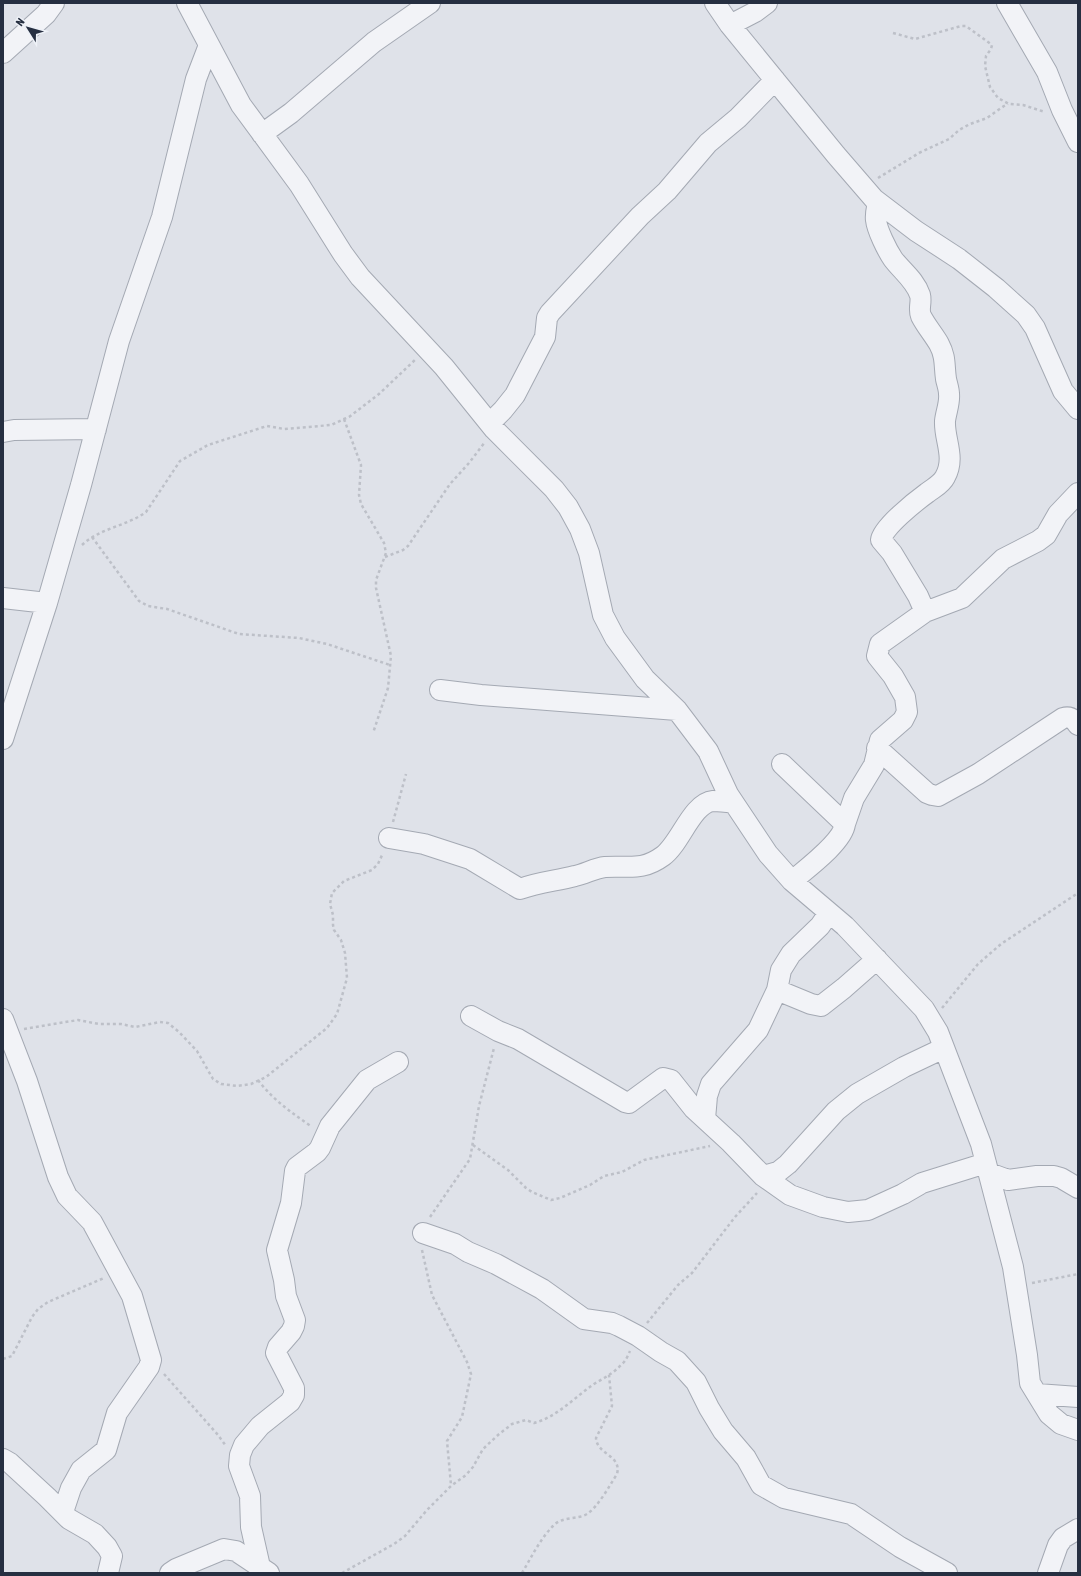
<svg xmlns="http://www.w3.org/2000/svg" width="1081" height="1576" viewBox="0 0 1081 1576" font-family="'Asap Condensed',sans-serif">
<rect width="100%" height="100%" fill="#dfe2e9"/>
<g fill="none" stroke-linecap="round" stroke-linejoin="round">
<g stroke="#a4a9b3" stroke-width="22">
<path id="minor" d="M 187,3 L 241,105 L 299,184 L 343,254 L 360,277 L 444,367 L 494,429 L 554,489 L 568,507 L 580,529 L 589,553 L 603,615 L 615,638 L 645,679 L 677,710 L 708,751 L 728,794 L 768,854 L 792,881 L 845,926 L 924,1009 L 938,1032 L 981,1144 L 1013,1267 L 1027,1355 L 1030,1383 L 1049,1414 L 1061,1424 L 1078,1430
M 715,3 L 730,25 L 836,155 L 874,199 L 916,231 L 959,259 L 996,288 L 1026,315 L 1035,328 L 1063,391 L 1078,409
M 1007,3 L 1047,72 L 1062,110 L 1078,142
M 730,25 L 755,12 L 767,3
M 3,53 L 46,14 L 54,3
M 262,134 L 291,113 L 374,42 L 430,3
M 878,202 C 877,208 875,214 876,220 C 877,230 887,250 893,259 C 902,271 915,280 920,295 C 922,302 918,309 921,316 C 926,326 934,335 939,344 C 946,357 944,365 946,379 C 947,384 949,389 949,394 C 950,403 946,412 945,421 C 944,440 956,457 945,477 C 941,485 933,488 927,493 C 916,501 882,528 881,540 L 892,553 L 918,596 L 925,612
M 490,423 L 503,410 L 515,395 L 545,337 L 547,318 L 550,313 L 640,216 L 667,191 L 708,143 L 738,118 L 775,80
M 3,432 L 14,430 L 96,429
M 3,598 L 47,603
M 440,690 L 481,695 L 677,710
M 3,739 L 47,603 L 81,485 L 119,341 L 162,217 L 196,79 L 209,45
M 877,748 L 927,793 L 932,795 L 938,796 L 978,774 L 1063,718 C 1070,716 1074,719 1078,725
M 782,764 L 845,824 C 843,842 806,869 792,881
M 845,824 L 854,798 L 874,765 L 880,740 L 903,720 L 907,712 L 905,697 L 893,676 L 877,656 L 880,644 L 925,612 L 962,598 L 1003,559 L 1038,541 L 1046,535 L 1058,514 L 1078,493
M 389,838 L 424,844 L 470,859 L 520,889 C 538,882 556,881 575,876 C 585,874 595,868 605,867 C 628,865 641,872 663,856 C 680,844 692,803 713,801 C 719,801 727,802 734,803
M 777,990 L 811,1004 L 821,1006 L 844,988 L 877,959
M 471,1016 L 498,1031 L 518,1039 L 625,1102 L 629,1103 L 633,1100 L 663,1078 L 671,1080 L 694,1109 L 731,1143 L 763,1176 L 790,1195 L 823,1207 L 848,1212 L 868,1210 L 903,1194 L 922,1183 L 986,1163
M 3,1019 L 27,1081 L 58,1177 L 67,1196 L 92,1222 L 132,1296 L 151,1360 L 149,1367 L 117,1413 L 106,1450 L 81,1470 L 71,1488 L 63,1512
M 705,1119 L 707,1096 L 711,1084 L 758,1030 L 777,990 L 781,970 L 791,954 L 820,926 L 829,913
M 989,1173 L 1008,1180 L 1037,1176 L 1054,1176 L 1061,1178 L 1078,1188
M 763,1176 L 778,1172 L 788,1164 L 836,1111 L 857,1094 L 904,1067 L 944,1048
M 423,1233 L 455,1244 L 468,1252 L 496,1264 L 542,1289 L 584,1319 L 612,1323 L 619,1326 L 638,1336 L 661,1352 L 677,1361 L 696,1382 L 709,1408 L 723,1431 L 746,1458 L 761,1485 L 784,1498 L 851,1514 L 900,1547 L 947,1573
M 1037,1394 L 1078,1397
M 3,1459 L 10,1463 L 47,1497 L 69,1519 L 95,1534 L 107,1547 L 112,1556 L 108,1573
M 170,1573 L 176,1569 L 224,1549 L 236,1551 L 260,1567
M 269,1573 L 260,1567 L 251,1527 L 250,1496 L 239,1466 L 240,1455 L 244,1445 L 260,1426 L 290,1402 L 294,1395 L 294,1388 L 276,1353 L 278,1347 L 291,1332 L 294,1326 L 295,1320 L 286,1296 L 284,1280 L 277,1250 L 291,1203 L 295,1171 L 297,1167 L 317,1152 L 320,1148 L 330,1126 L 367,1080 L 398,1062
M 1048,1573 L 1058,1545 L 1063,1538 L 1078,1529"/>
</g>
<path stroke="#bdc0c8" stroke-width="2.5" stroke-dasharray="3 3" stroke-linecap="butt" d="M 893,33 L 915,39 L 961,26 L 966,26 L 992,45 L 991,49 L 986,56 L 985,66 L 990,87 L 998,98 L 1009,104 L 1023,105 L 1045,112
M 878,178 L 919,153 L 949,139 L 959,130 L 970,124 L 987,118 L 1004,106 L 1008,104
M 344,419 L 361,465 L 359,495 L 361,504 L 384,543 L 386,553 L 376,580 L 376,588 L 391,656 L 388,688 L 373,733
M 92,537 L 139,601 L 148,606 L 167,609 L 239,634 L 299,638 L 327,644 L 390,665
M 82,545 C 100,528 127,526 146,512 L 180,461 L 208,445 L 267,426 L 284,429 L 331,425 L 344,419 L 349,417 L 379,394 L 416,359
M 385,557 L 403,550 L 408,546 L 450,484 L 469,463 L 485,442
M 393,822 L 406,774
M 942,1008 L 978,964 L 1001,944 L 1078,893
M 24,1029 L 78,1020 L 99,1024 L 121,1024 L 135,1027 L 160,1022 L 168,1023 L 179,1032 L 197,1051 L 213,1079 L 221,1084 L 237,1086 L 251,1084 L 266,1077 L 327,1028 L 337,1014 L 347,978 L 345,953 L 341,940 L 334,930 L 333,925 L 333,915 L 330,904 L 332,893 L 344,881 L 372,870 L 378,864 L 383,853
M 258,1080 C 273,1100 292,1113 312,1127
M 473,1145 L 508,1170 L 526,1188 L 532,1192 L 551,1200 L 560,1198 L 590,1185 L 604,1176 L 622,1172 L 644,1160 L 710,1146
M 430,1217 L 470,1159 L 479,1106 L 494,1048
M 422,1250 L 432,1295 L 467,1362 L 471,1374 L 462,1417 L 447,1441 L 451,1485
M 1032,1283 L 1078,1274
M 647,1323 L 678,1285 L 692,1273 L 735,1217 L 757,1193
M 3,1359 L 12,1356 L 32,1317 L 38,1309 L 48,1302 L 104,1278
M 164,1374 L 218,1435 L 226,1446
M 342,1573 L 394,1544 L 405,1536 L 427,1510 L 451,1486 L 466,1475 L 473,1467 L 483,1449 L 498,1435 L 512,1424 L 526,1420 L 534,1423 C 557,1417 575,1397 594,1384 C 604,1378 614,1373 622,1364 C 626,1361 628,1355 630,1351
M 522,1573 C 531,1558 540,1539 553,1526 C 562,1516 577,1520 587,1514 C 598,1507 610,1485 617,1474 C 622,1455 597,1455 596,1438 L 612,1406 L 609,1375"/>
<use href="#minor" stroke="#f2f3f7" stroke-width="20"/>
</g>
<rect width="1081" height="1576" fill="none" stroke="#262f41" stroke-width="8"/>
<g transform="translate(28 28) rotate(307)" stroke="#eef1f7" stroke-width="3" paint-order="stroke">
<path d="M0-3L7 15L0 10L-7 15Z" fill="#262f41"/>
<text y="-6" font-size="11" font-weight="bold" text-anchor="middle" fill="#262f41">N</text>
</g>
</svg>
